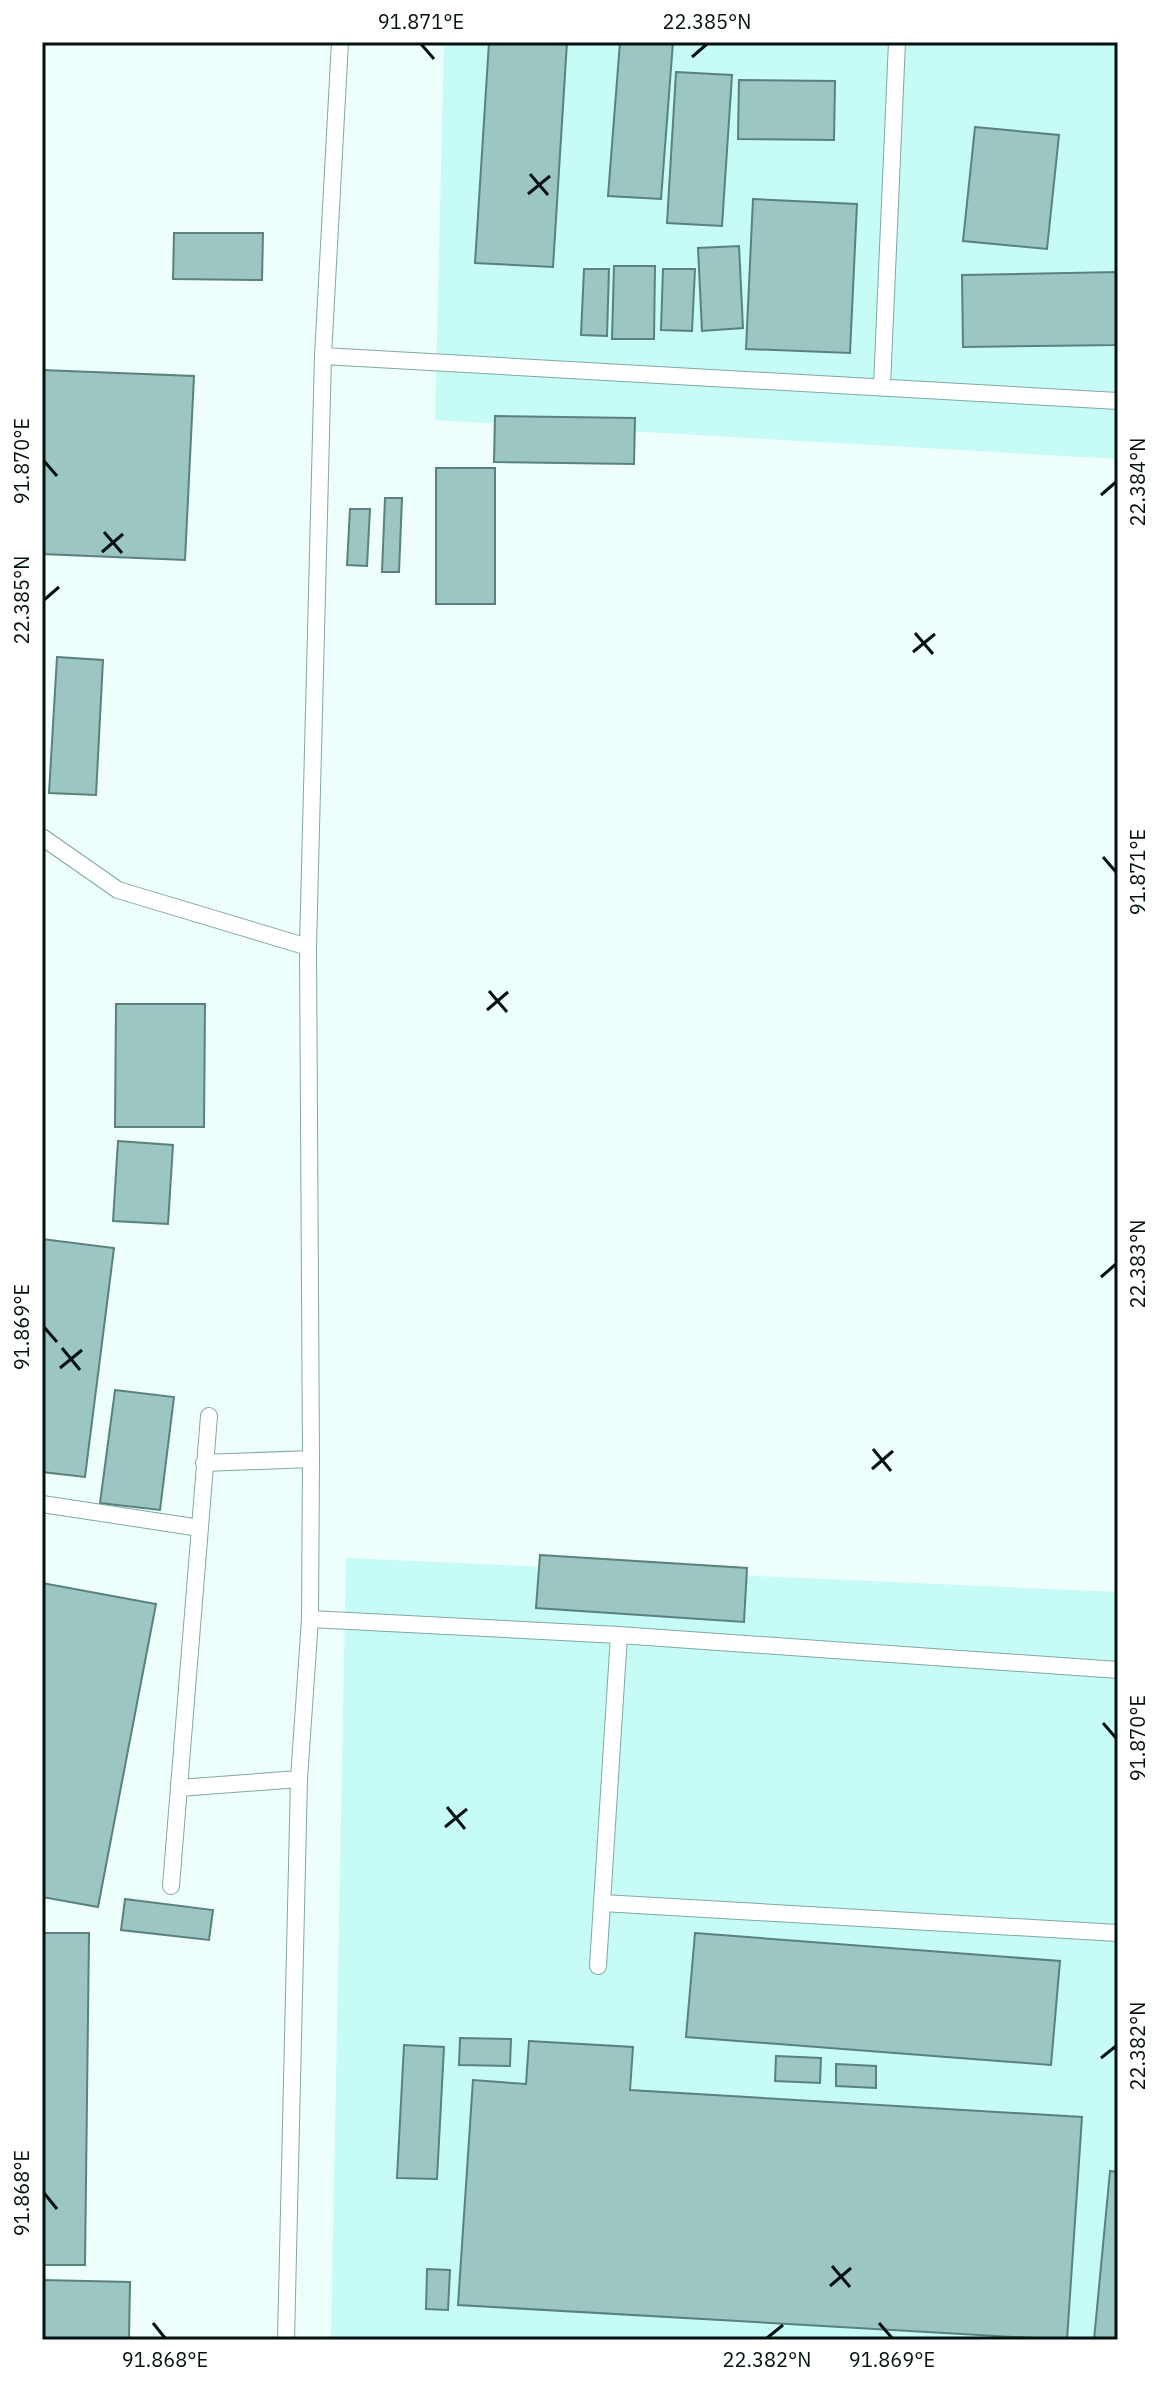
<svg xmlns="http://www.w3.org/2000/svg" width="1160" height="2382" viewBox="0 0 1160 2382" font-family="'IBM Plex Sans',sans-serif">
<rect width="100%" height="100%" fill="#eefefc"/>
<path fill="#c6fbf6" d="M 444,42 L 1118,42 L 1118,459 L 435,420 Z
M 346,1558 L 1118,1592 L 1118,2340 L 331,2340 Z"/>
<path fill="#9cc6c1" stroke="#59817d" stroke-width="2" d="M 489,42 L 567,42 L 553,267 L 475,263 Z
M 620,42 L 673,42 L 661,199 L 608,196 Z
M 676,72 L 732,75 L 722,226 L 667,223 Z
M 739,80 L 835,81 L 834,140 L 738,139 Z
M 975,127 L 1059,135 L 1047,249 L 963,241 Z
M 753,199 L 857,204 L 850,353 L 746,349 Z
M 174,233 L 263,233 L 262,280 L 173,279 Z
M 739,246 L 743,328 L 702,331 L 698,248 Z
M 614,266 L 655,266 L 654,339 L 612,339 Z
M 584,269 L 609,269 L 607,336 L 581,335 Z
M 663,269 L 695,269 L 692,331 L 661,330 Z
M 1118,272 L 1118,345 L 963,347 L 962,275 Z
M 42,370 L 194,376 L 185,560 L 42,554 Z
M 495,416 L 635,418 L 634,464 L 494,462 Z
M 436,468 L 495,468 L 495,604 L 436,604 Z
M 385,498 L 402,498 L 399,572 L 382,572 Z
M 350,509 L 370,509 L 367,566 L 347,565 Z
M 57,657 L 103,660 L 96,795 L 49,793 Z
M 116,1004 L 205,1004 L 204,1127 L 115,1127 Z
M 118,1141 L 173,1145 L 168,1224 L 113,1221 Z
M 42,1239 L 114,1248 L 85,1477 L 42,1472 Z
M 115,1390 L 174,1397 L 160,1510 L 100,1503 Z
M 540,1555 L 747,1568 L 744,1622 L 536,1608 Z
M 42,1583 L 156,1604 L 98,1907 L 42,1897 Z
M 125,1899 L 213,1910 L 209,1940 L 121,1930 Z
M 42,1933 L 89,1933 L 85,2265 L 42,2265 Z
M 695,1933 L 1060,1961 L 1051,2065 L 686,2037 Z
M 460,2038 L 511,2039 L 510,2066 L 459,2065 Z
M 529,2041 L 633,2047 L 630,2090 L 1082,2117 L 1067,2340 L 458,2305 L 473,2080 L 526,2084 Z
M 404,2045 L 444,2047 L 437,2179 L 397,2178 Z
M 776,2056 L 821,2058 L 820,2083 L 775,2081 Z
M 836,2064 L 876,2066 L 876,2088 L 836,2086 Z
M 1110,2171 L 1118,2172 L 1118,2340 L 1094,2340 Z
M 427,2269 L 450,2270 L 448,2310 L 426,2309 Z
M 42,2280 L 130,2282 L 129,2340 L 42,2340 Z"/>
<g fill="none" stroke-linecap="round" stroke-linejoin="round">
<g stroke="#80a8a4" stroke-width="18">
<path id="service" d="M 323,356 L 1118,401
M 882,386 L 897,42
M 42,837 L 118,890 L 308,947
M 204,1463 L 311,1459
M 42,1504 L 200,1528
M 310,1619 L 619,1635 L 1118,1670
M 179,1788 L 299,1779
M 171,1886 L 209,1416
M 603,1903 L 1118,1933
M 598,1966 L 619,1635
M 286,2340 L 299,1779 L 310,1619 L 311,1459 L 308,947 L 323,356 L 340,42"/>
</g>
<use href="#service" stroke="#fff" stroke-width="16"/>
</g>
<path fill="none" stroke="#031110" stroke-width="3" d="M 421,44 L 434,59M 692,57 L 707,44M 530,174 L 548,195M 528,194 L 550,176M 44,461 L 57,476M 1101,495 L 1116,482M 104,532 L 122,553M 102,552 L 123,534M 44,600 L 59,587M 915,633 L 933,654M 913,652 L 935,634M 1103,857 L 1116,872M 489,991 L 507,1012M 487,1010 L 508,992M 1101,1277 L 1116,1264M 44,1327 L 57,1342M 62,1348 L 80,1370M 60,1368 L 82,1350M 873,1449 L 891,1471M 872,1469 L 893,1451M 1103,1723 L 1116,1738M 447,1807 L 465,1829M 445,1827 L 467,1809M 1101,2058 L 1116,2046M 44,2193 L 57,2209M 832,2266 L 850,2287M 830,2286 L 851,2268M 153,2323 L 165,2338M 879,2323 L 892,2338M 767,2338 L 783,2325"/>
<rect width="1160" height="2382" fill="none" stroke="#ffffff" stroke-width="88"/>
<rect x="44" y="44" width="1072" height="2294" fill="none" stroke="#031110" stroke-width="3"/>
<g font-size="20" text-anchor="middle" fill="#031110">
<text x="421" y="29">91.871°E</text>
<text x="707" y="29">22.385°N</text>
<text transform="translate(22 461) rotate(-90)" y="7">91.870°E</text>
<text transform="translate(1138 482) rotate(-90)" y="7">22.384°N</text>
<text transform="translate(22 600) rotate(-90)" y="7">22.385°N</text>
<text transform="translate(1138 872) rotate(-90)" y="7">91.871°E</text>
<text transform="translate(1138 1264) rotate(-90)" y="7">22.383°N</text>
<text transform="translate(22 1327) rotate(-90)" y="7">91.869°E</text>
<text transform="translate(1138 1738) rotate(-90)" y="7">91.870°E</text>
<text transform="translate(1138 2046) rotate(-90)" y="7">22.382°N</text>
<text transform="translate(22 2193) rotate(-90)" y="7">91.868°E</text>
<text x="165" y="2367">91.868°E</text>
<text x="767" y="2367">22.382°N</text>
<text x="892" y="2367">91.869°E</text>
</g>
</svg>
